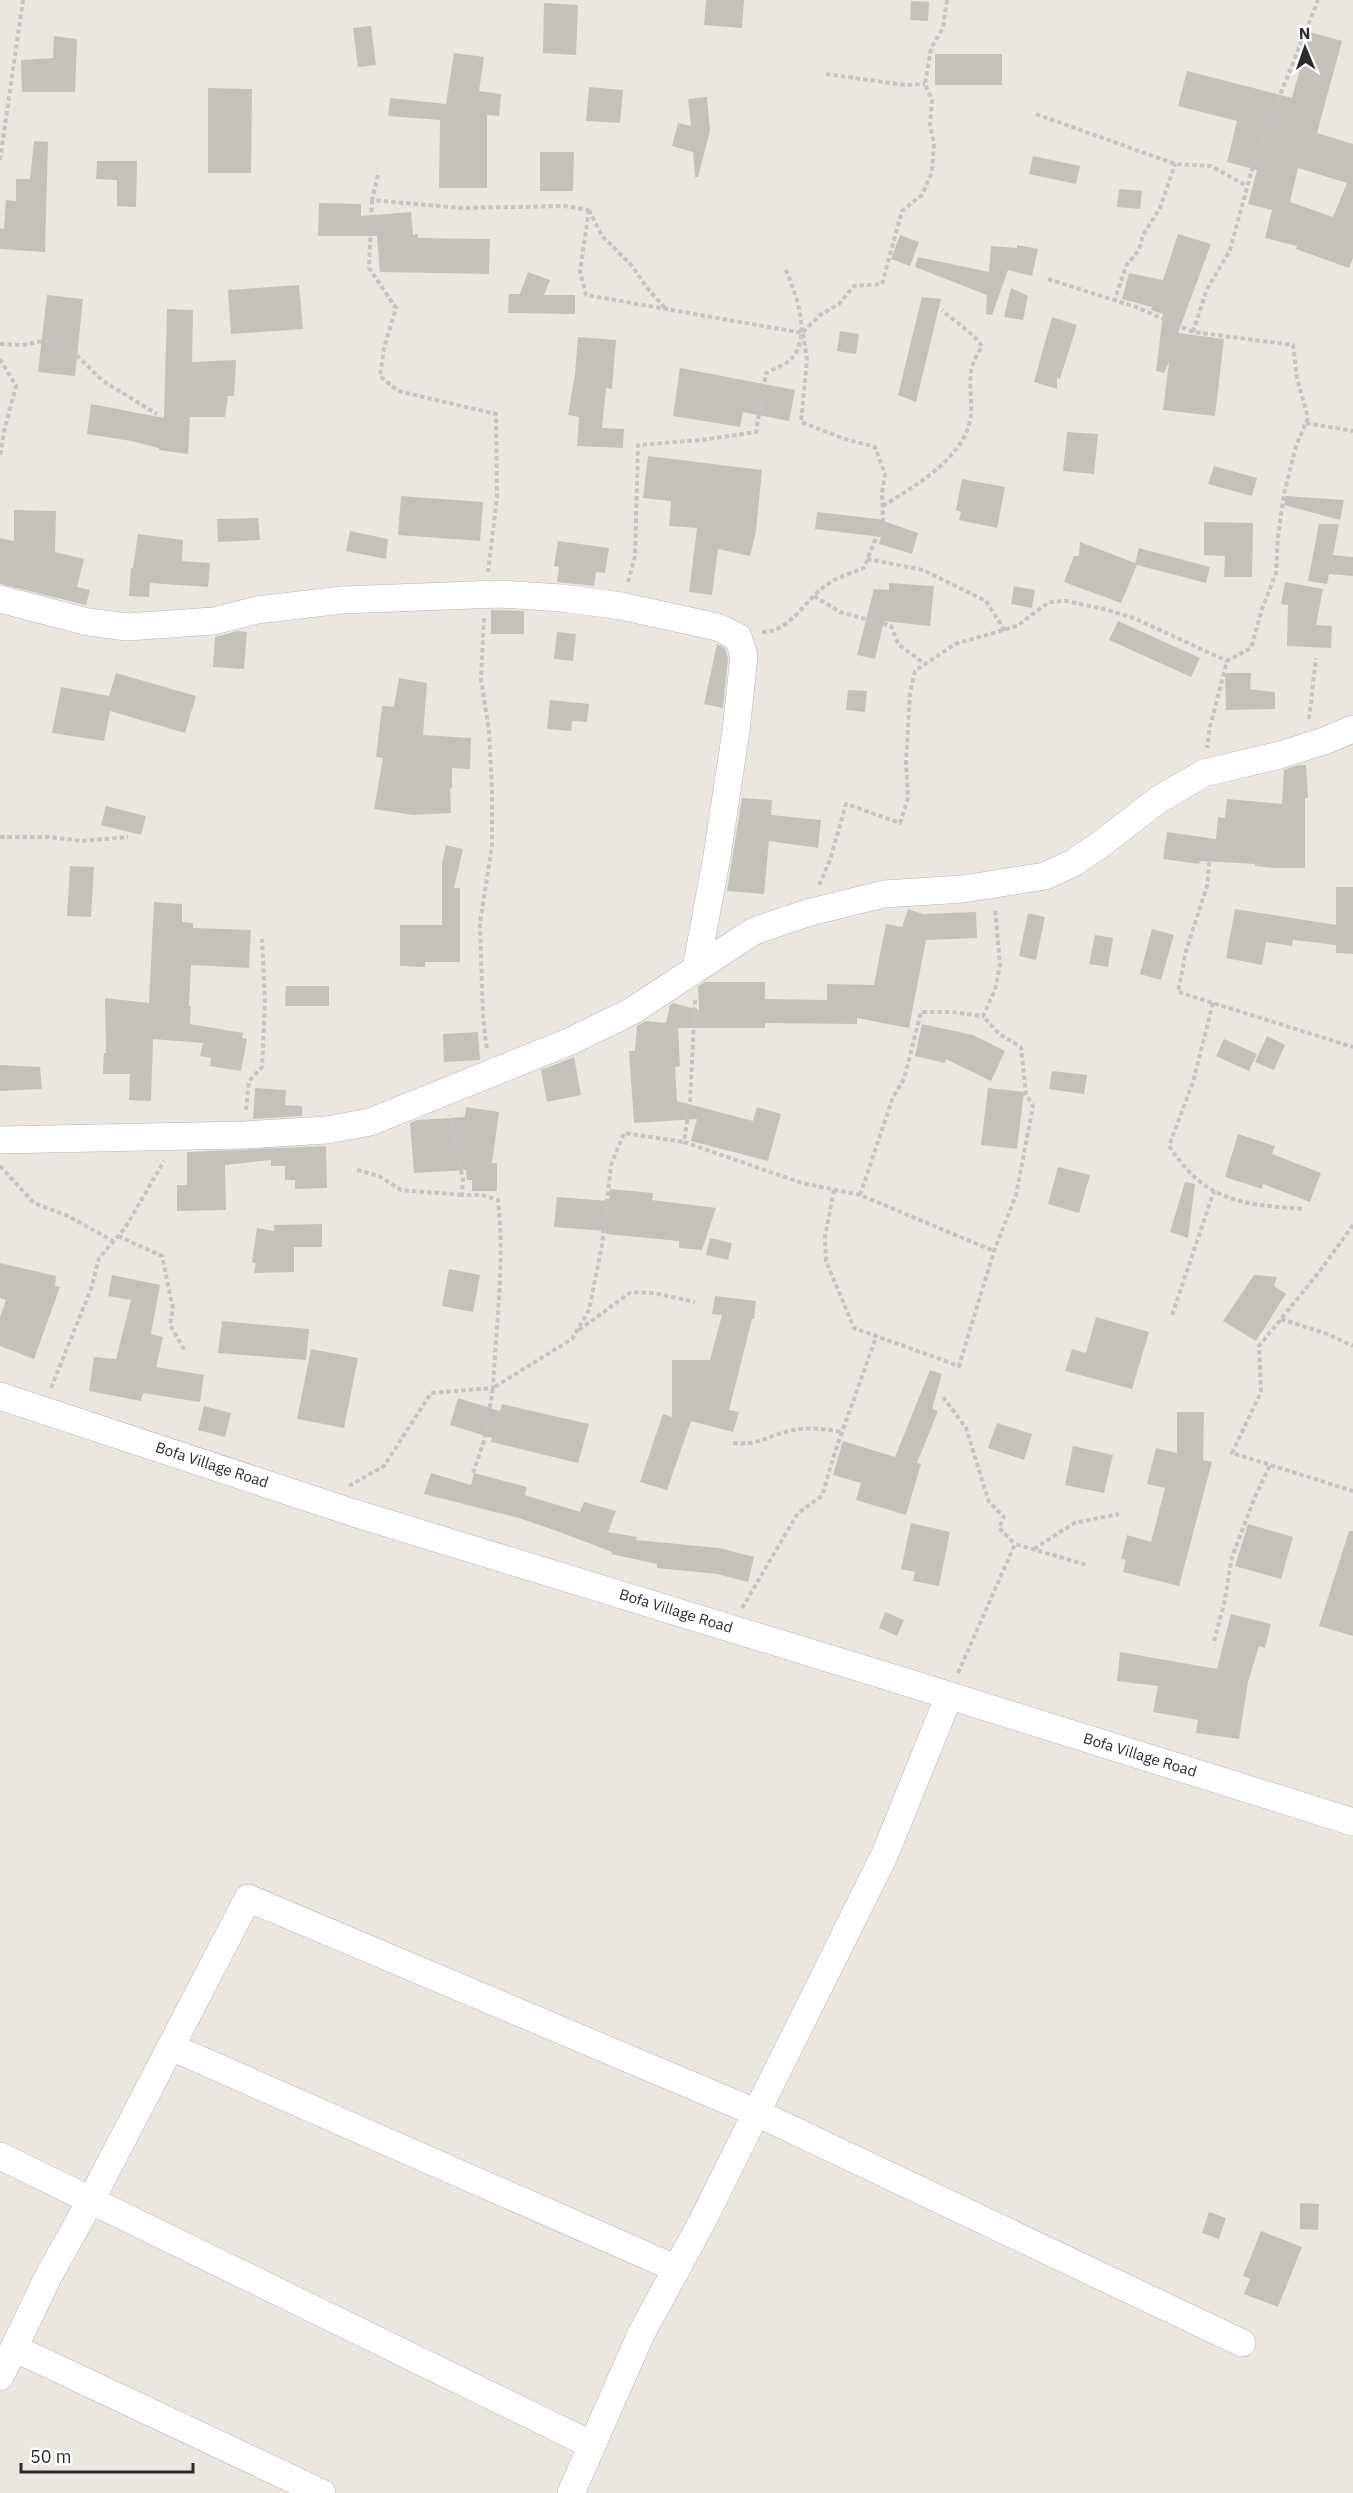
<svg xmlns="http://www.w3.org/2000/svg" width="1353" height="2493" viewBox="0 0 1353 2493" font-family="'IBM Plex Sans',sans-serif">
<rect width="100%" height="100%" fill="#ebe6e0"/>
<path fill="#c4c1bb" fill-rule="evenodd" d="M 706,0 L 744,0 L 742,28 L 704,25 Z
M 911,1 L 929,2 L 928,21 L 910,20 Z
M 544,3 L 578,5 L 576,55 L 543,53 Z
M 371,26 L 376,65 L 358,67 L 353,28 Z
M 1310,32 L 1342,41 L 1317,133 L 1353,144 L 1353,258 L 1349,268 L 1296,249 L 1297,246 L 1265,238 L 1272,210 L 1248,204 L 1257,170 L 1227,162 L 1237,121 L 1178,106 L 1187,71 L 1292,98 ZM 1298,168 L 1347,183 L 1333,217 L 1290,202 Z
M 54,36 L 77,39 L 75,92 L 22,92 L 21,60 L 53,58 Z
M 454,53 L 484,57 L 479,91 L 501,94 L 499,116 L 487,115 L 487,188 L 439,188 L 440,120 L 388,116 L 390,98 L 446,104 Z
M 935,54 L 1002,54 L 1002,85 L 935,85 Z
M 589,87 L 623,90 L 620,123 L 586,121 Z
M 208,88 L 252,89 L 251,173 L 208,173 Z
M 707,97 L 710,131 L 698,177 L 695,177 L 693,152 L 672,146 L 678,123 L 691,126 L 688,99 Z
M 34,141 L 48,142 L 45,252 L 0,249 L 0,228 L 4,229 L 6,200 L 16,201 L 16,179 L 30,179 Z
M 540,152 L 574,152 L 573,191 L 540,191 Z
M 1033,156 L 1080,166 L 1076,184 L 1029,174 Z
M 97,161 L 137,161 L 136,207 L 117,206 L 117,180 L 96,179 Z
M 1119,189 L 1142,191 L 1140,209 L 1117,207 Z
M 319,203 L 361,204 L 361,216 L 411,212 L 413,235 L 418,234 L 418,238 L 490,239 L 489,274 L 380,272 L 377,236 L 318,236 Z
M 1178,234 L 1211,244 L 1178,333 L 1224,339 L 1215,416 L 1163,410 L 1169,362 L 1164,373 L 1156,371 L 1163,314 L 1151,310 L 1152,307 L 1122,299 L 1129,273 L 1163,280 Z
M 900,235 L 919,242 L 910,266 L 891,259 Z
M 1017,245 L 1038,249 L 1032,276 L 1008,270 L 992,315 L 986,314 L 987,295 L 915,267 L 918,257 L 989,272 L 991,246 L 1017,248 Z
M 528,272 L 550,280 L 544,295 L 575,295 L 575,314 L 508,313 L 509,294 L 520,294 Z
M 299,285 L 303,329 L 231,334 L 228,290 Z
M 1011,288 L 1028,296 L 1023,320 L 1004,317 Z
M 47,295 L 83,299 L 75,376 L 38,372 Z
M 922,297 L 941,299 L 916,402 L 898,395 Z
M 167,309 L 193,310 L 192,362 L 236,360 L 234,396 L 228,396 L 225,417 L 190,417 L 188,454 L 159,450 L 159,448 L 131,441 L 87,434 L 91,404 L 164,418 Z
M 1052,317 L 1077,325 L 1060,379 L 1057,378 L 1057,389 L 1034,382 Z
M 840,331 L 859,334 L 856,354 L 837,351 Z
M 578,337 L 616,340 L 612,389 L 606,388 L 602,428 L 624,429 L 623,448 L 577,446 L 579,417 L 568,415 L 575,374 Z
M 680,368 L 795,390 L 789,421 L 743,412 L 740,427 L 673,416 Z
M 1067,432 L 1098,434 L 1094,474 L 1063,471 Z
M 648,456 L 762,470 L 756,531 L 750,556 L 718,549 L 712,595 L 689,592 L 697,528 L 669,526 L 671,501 L 643,498 Z
M 1214,466 L 1257,478 L 1252,496 L 1208,484 Z
M 962,479 L 1005,487 L 997,528 L 959,520 L 961,512 L 956,510 Z
M 401,496 L 483,502 L 480,541 L 398,535 Z
M 1286,496 L 1344,500 L 1340,520 L 1284,505 Z
M 14,510 L 56,511 L 55,552 L 84,559 L 77,587 L 90,590 L 86,605 L 0,584 L 0,538 L 14,541 Z
M 817,512 L 878,519 L 918,533 L 912,554 L 879,544 L 881,537 L 815,529 Z
M 258,518 L 260,540 L 218,542 L 217,519 Z
M 1204,522 L 1253,523 L 1252,577 L 1224,577 L 1225,556 L 1204,555 Z
M 1319,524 L 1339,524 L 1333,555 L 1353,557 L 1353,576 L 1329,574 L 1327,584 L 1308,581 Z
M 350,531 L 388,539 L 386,559 L 346,551 Z
M 138,534 L 183,540 L 182,561 L 210,563 L 208,587 L 150,583 L 149,597 L 129,596 L 131,568 L 133,568 Z
M 558,541 L 609,548 L 605,573 L 596,572 L 594,586 L 557,582 L 559,567 L 554,566 Z
M 1080,542 L 1135,563 L 1139,548 L 1210,567 L 1206,583 L 1137,565 L 1121,603 L 1064,582 L 1074,556 L 1079,556 Z
M 1285,582 L 1323,589 L 1316,625 L 1332,626 L 1331,648 L 1287,646 L 1288,605 L 1281,604 Z
M 889,583 L 934,586 L 930,626 L 884,621 L 875,659 L 857,655 L 874,589 L 889,590 Z
M 1014,586 L 1035,590 L 1032,608 L 1011,604 Z
M 491,610 L 524,611 L 524,634 L 491,634 Z
M 1118,621 L 1200,658 L 1191,677 L 1109,640 Z
M 237,631 L 247,632 L 244,669 L 213,667 L 215,637 Z
M 557,632 L 576,634 L 573,661 L 554,659 Z
M 717,644 L 725,648 L 728,658 L 723,708 L 704,704 Z
M 116,673 L 196,696 L 185,733 L 110,711 L 104,741 L 52,733 L 61,687 L 109,696 Z
M 1225,673 L 1251,673 L 1250,689 L 1275,692 L 1275,709 L 1226,710 Z
M 399,678 L 427,683 L 423,735 L 471,738 L 470,769 L 452,768 L 452,788 L 450,788 L 451,813 L 413,815 L 374,809 L 383,758 L 376,757 L 382,706 L 394,707 Z
M 848,690 L 867,691 L 865,712 L 846,710 Z
M 550,700 L 589,704 L 587,722 L 572,721 L 571,731 L 547,729 Z
M 1299,765 L 1306,765 L 1308,798 L 1305,798 L 1305,868 L 1275,868 L 1255,866 L 1255,864 L 1200,861 L 1199,864 L 1163,859 L 1167,832 L 1216,839 L 1218,817 L 1225,818 L 1227,799 L 1282,804 L 1284,770 Z
M 742,798 L 772,800 L 771,815 L 821,820 L 818,848 L 769,841 L 764,894 L 727,891 Z
M 106,806 L 146,816 L 141,835 L 101,825 Z
M 446,845 L 463,849 L 454,888 L 460,888 L 460,962 L 425,962 L 425,967 L 400,966 L 400,925 L 442,925 L 442,863 Z
M 70,866 L 94,867 L 91,917 L 67,916 Z
M 1336,887 L 1353,887 L 1353,954 L 1336,953 L 1336,945 L 1293,940 L 1292,946 L 1266,942 L 1262,965 L 1226,958 L 1235,909 L 1336,925 Z
M 154,902 L 182,904 L 182,922 L 193,923 L 193,928 L 251,930 L 249,968 L 191,965 L 189,1006 L 191,1006 L 190,1024 L 243,1033 L 242,1038 L 247,1039 L 241,1071 L 210,1066 L 211,1058 L 200,1056 L 203,1043 L 153,1039 L 151,1101 L 129,1100 L 130,1074 L 103,1074 L 104,1053 L 106,1053 L 105,998 L 149,1003 Z
M 908,909 L 923,914 L 976,912 L 977,938 L 926,940 L 909,1028 L 857,1018 L 857,1024 L 765,1023 L 765,1028 L 678,1028 L 680,1066 L 675,1067 L 677,1101 L 753,1121 L 757,1107 L 781,1114 L 768,1161 L 691,1141 L 697,1119 L 634,1123 L 629,1051 L 635,1051 L 637,1026 L 646,1021 L 666,1023 L 670,1005 L 673,1003 L 699,1010 L 698,986 L 705,982 L 765,982 L 765,999 L 827,1000 L 827,984 L 874,985 L 886,924 L 902,927 Z
M 1028,913 L 1045,917 L 1036,960 L 1019,956 Z
M 1152,929 L 1174,935 L 1161,980 L 1140,974 Z
M 1095,935 L 1113,938 L 1108,967 L 1089,964 Z
M 286,986 L 329,986 L 329,1006 L 285,1006 Z
M 922,1024 L 973,1035 L 1005,1051 L 991,1081 L 946,1059 L 945,1063 L 915,1056 Z
M 478,1032 L 480,1060 L 444,1062 L 443,1034 Z
M 1267,1036 L 1285,1045 L 1274,1070 L 1255,1062 Z
M 1224,1039 L 1257,1054 L 1249,1071 L 1216,1056 Z
M 574,1057 L 581,1095 L 547,1102 L 541,1070 Z
M 0,1065 L 40,1067 L 42,1089 L 0,1091 Z
M 1052,1071 L 1087,1075 L 1084,1094 L 1049,1089 Z
M 255,1088 L 286,1090 L 285,1105 L 302,1106 L 302,1116 L 253,1119 Z
M 988,1088 L 1024,1092 L 1017,1149 L 981,1145 Z
M 466,1107 L 499,1112 L 492,1163 L 497,1163 L 497,1191 L 472,1191 L 472,1180 L 467,1180 L 466,1170 L 414,1173 L 410,1123 L 417,1120 L 465,1117 Z
M 1238,1134 L 1275,1146 L 1272,1154 L 1321,1173 L 1310,1202 L 1263,1184 L 1262,1189 L 1225,1177 Z
M 326,1146 L 327,1188 L 295,1189 L 295,1180 L 285,1180 L 285,1166 L 271,1166 L 271,1160 L 225,1165 L 226,1210 L 177,1211 L 177,1185 L 187,1185 L 187,1152 Z
M 1058,1167 L 1090,1175 L 1079,1213 L 1048,1204 Z
M 1185,1182 L 1195,1184 L 1188,1238 L 1170,1232 Z
M 610,1189 L 653,1193 L 652,1200 L 716,1208 L 702,1250 L 679,1248 L 679,1241 L 606,1234 L 606,1231 L 554,1227 L 557,1197 L 609,1201 Z
M 322,1224 L 322,1247 L 294,1247 L 294,1272 L 254,1273 L 256,1263 L 252,1262 L 257,1228 L 274,1231 L 274,1225 Z
M 710,1238 L 732,1243 L 728,1260 L 706,1255 Z
M 0,1263 L 56,1276 L 55,1286 L 60,1287 L 34,1359 L 0,1346 L 0,1317 L 6,1300 L 0,1298 Z
M 449,1269 L 480,1275 L 473,1312 L 442,1306 Z
M 112,1275 L 160,1285 L 151,1334 L 163,1337 L 156,1367 L 204,1375 L 200,1402 L 143,1393 L 141,1401 L 89,1391 L 94,1357 L 116,1359 L 131,1300 L 108,1296 Z
M 1254,1275 L 1277,1277 L 1274,1286 L 1286,1294 L 1256,1341 L 1223,1321 Z
M 715,1296 L 756,1301 L 754,1319 L 752,1319 L 729,1410 L 739,1412 L 733,1432 L 691,1421 L 667,1490 L 640,1482 L 663,1414 L 672,1417 L 672,1360 L 710,1360 L 722,1315 L 712,1314 Z
M 1096,1317 L 1149,1332 L 1132,1389 L 1065,1371 L 1072,1349 L 1086,1353 Z
M 222,1321 L 309,1329 L 306,1360 L 218,1353 Z
M 311,1349 L 358,1358 L 344,1428 L 297,1419 Z
M 930,1370 L 942,1374 L 932,1409 L 938,1411 L 917,1463 L 921,1464 L 906,1515 L 856,1500 L 861,1483 L 833,1475 L 843,1441 L 895,1457 Z
M 458,1398 L 500,1411 L 502,1404 L 589,1424 L 578,1463 L 491,1442 L 492,1438 L 450,1425 Z
M 204,1406 L 231,1413 L 225,1437 L 198,1430 Z
M 1177,1412 L 1204,1412 L 1203,1460 L 1212,1462 L 1179,1586 L 1123,1572 L 1126,1560 L 1121,1559 L 1127,1535 L 1151,1542 L 1165,1488 L 1147,1484 L 1156,1448 L 1177,1453 Z
M 997,1423 L 1032,1434 L 1024,1460 L 988,1448 Z
M 1073,1446 L 1113,1455 L 1104,1493 L 1065,1485 Z
M 431,1473 L 471,1485 L 474,1473 L 527,1487 L 525,1495 L 580,1512 L 584,1502 L 616,1511 L 608,1532 L 637,1537 L 636,1540 L 719,1548 L 754,1557 L 748,1582 L 717,1574 L 657,1568 L 657,1564 L 611,1554 L 612,1552 L 557,1531 L 519,1518 L 424,1494 Z
M 911,1523 L 950,1532 L 939,1586 L 913,1581 L 915,1572 L 901,1569 Z
M 1248,1524 L 1293,1537 L 1281,1579 L 1235,1566 Z
M 1349,1531 L 1353,1531 L 1353,1636 L 1319,1626 Z
M 885,1612 L 904,1620 L 897,1636 L 879,1628 Z
M 1231,1614 L 1271,1624 L 1265,1648 L 1259,1646 L 1248,1682 L 1239,1739 L 1196,1733 L 1198,1720 L 1153,1712 L 1158,1686 L 1117,1681 L 1120,1652 L 1217,1669 Z
M 1300,2203 L 1319,2204 L 1318,2230 L 1300,2229 Z
M 1209,2212 L 1226,2218 L 1219,2239 L 1202,2233 Z
M 1261,2231 L 1302,2247 L 1278,2307 L 1244,2294 L 1250,2279 L 1243,2276 Z"/>
<g fill="none" stroke-linecap="round" stroke-linejoin="round">
<g stroke="#b0b2ba" stroke-width="28">
<path id="street" d="M 0,599 L 88,622 L 127,627 L 214,621 L 257,610 L 342,600 L 499,594 L 562,598 L 621,606 L 717,627 L 738,637 L 744,656 L 736,731 L 717,856 L 696,969
M 0,1140 L 244,1135 L 327,1130 L 370,1122 L 571,1041 L 632,1011 L 754,931 L 807,913 L 884,894 L 963,889 L 1045,876 L 1073,863 L 1101,844 L 1158,800 L 1204,773 L 1280,755 L 1324,741 L 1353,729
M 0,1396 L 354,1513 L 906,1682 L 1353,1822
M 171,2047 L 677,2269
M 0,2156 L 592,2445
M 14,2348 L 322,2493
M 0,2377 L 49,2275 L 91,2200 L 248,1898 L 757,2113 L 1242,2343
M 571,2493 L 641,2334 L 703,2220 L 885,1854 L 949,1696"/>
</g>
<path stroke="#c4c4c4" stroke-width="4" stroke-dasharray="4.5 3" stroke-linecap="butt" d="M 826,74 L 905,85 L 925,84
M 1036,114 L 1175,164 L 1211,166 L 1247,186
M 0,160 L 23,0
M 378,175 L 372,200 L 461,208 L 564,206 L 589,210
M 372,200 L 369,268 L 396,308 L 384,348 L 380,376 L 398,391 L 496,414 L 497,497 L 488,572
M 589,210 L 580,271 L 586,295 L 803,333
M 589,210 L 602,236 L 631,265 L 648,289 L 665,308
M 1048,279 L 1136,307 L 1193,332 L 1293,345 L 1297,378 L 1308,418 L 1296,446 L 1284,494 L 1278,536 L 1276,573 L 1262,609 L 1251,648 L 1227,661 L 1210,727 L 1207,748
M 1114,302 L 1126,266 L 1139,250 L 1143,235 L 1160,208 L 1175,164
M 803,332 L 820,315 L 839,304 L 854,286 L 882,284 L 902,211 L 922,195 L 932,172 L 934,144 L 930,125 L 932,100 L 925,84 L 931,48 L 943,28 L 947,0
M 1193,332 L 1207,289 L 1230,250 L 1255,158 L 1318,0
M 0,344 L 22,345 L 54,339 L 74,353 L 103,381 L 157,414
M 0,359 L 16,386 L 4,431 L 0,458
M 1306,423 L 1353,431
M 883,506 C 916,485 967,457 971,414 C 972,400 969,386 971,372 C 971,364 978,354 982,346 C 971,331 956,323 942,310
M 867,559 L 923,570 L 986,601 L 1005,631
M 628,582 L 635,557 L 638,445 L 701,440 L 756,432 L 766,373 C 773,369 785,365 791,359 C 813,336 795,292 785,268
M 814,596 L 840,612 L 891,626 L 898,644 L 925,664
M 484,618 L 481,679 L 489,731 L 492,790 L 492,846 L 480,923 L 483,1017 L 487,1050
M 762,632 C 789,633 805,600 825,586 C 835,578 851,573 864,568 L 883,520 L 882,493 L 885,474 L 875,447 L 845,439 L 801,422 L 807,360 L 803,333
M 1309,719 L 1316,658
M 0,837 L 49,837 L 82,841 L 128,837
M 1211,847 L 1207,886 L 1186,951 L 1178,992 L 1353,1047
M 819,885 L 830,860 L 846,804 L 900,823 L 908,798 L 906,763 L 910,693 L 915,671 L 955,644 L 1017,626 L 1049,602 L 1066,601 L 1108,610 L 1136,619 L 1227,661
M 695,1000 L 690,1102 L 684,1142 L 802,1183 L 860,1195 L 994,1251
M 1213,1003 L 1193,1082 L 1169,1146 C 1206,1202 1240,1204 1302,1209
M 246,1110 L 249,1081 L 262,1067 L 265,1001 L 262,939
M 0,1166 L 34,1203 L 68,1216 L 113,1241
M 357,1170 L 379,1176 L 401,1190 L 462,1195
M 834,1190 L 825,1237 L 826,1261 L 854,1328 L 959,1366 L 994,1251 L 1016,1195 L 1033,1106 L 1026,1094 L 1021,1047 L 999,1034 L 983,1016
M 860,1195 L 893,1097 L 904,1079 L 921,1012 L 952,1012 L 983,1016 L 995,990 L 1000,965 L 995,908
M 1353,1225 L 1320,1271 L 1259,1346 L 1261,1392 L 1232,1453 L 1353,1491
M 118,1236 L 162,1256 L 173,1309 L 170,1325 L 185,1351
M 1172,1315 L 1214,1191
M 1281,1319 L 1327,1334 L 1353,1346
M 579,1330 L 631,1292 L 654,1293 L 695,1302
M 51,1388 L 91,1289 L 99,1258 L 125,1228 L 164,1161
M 943,1397 L 966,1428 L 989,1502 L 1004,1517 L 999,1528 L 1015,1544
M 733,1443 C 760,1446 770,1434 794,1430 C 810,1427 826,1429 842,1432
M 473,1473 L 484,1441 L 493,1388 L 572,1339 L 589,1310 L 602,1245 L 611,1165 L 624,1133 L 684,1142
M 349,1486 L 384,1466 L 431,1393 L 493,1388 C 496,1325 505,1263 498,1200 L 482,1195 L 462,1195 L 463,1180 L 450,1115
M 1034,1549 L 1074,1523 L 1119,1514
M 742,1608 L 798,1513 L 822,1496 L 835,1452 L 876,1337
M 1214,1641 L 1224,1604 L 1232,1557 L 1255,1497 L 1270,1465
M 958,1673 L 1015,1544 L 1087,1565"/>
<use href="#street" stroke="#fff" stroke-width="27"/>
</g>
<g text-anchor="middle" stroke-width="4.5" stroke-linejoin="round" paint-order="stroke">
<g font-size="15" fill="#2c2c2c" stroke="#fff">
<text transform="translate(212 1465) rotate(18)" y="5">Bofa Village Road</text>
<text transform="translate(676 1611) rotate(17)" y="5">Bofa Village Road</text>
<text transform="translate(1140 1755) rotate(17)" y="5">Bofa Village Road</text>
</g>
</g>
<g transform="translate(1305 48) rotate(358)" stroke="#ffffff" stroke-width="4.5" paint-order="stroke">
<path d="M0-4.5L10 22L0 15L-10 22Z" fill="#2c2c2c"/>
<text y="-9" font-size="16" font-weight="bold" text-anchor="middle" fill="#2c2c2c">N</text>
</g>
<path d="M21 2463v9h172v-9" fill="none" stroke="#2c2c2c" stroke-width="3"/>
<text x="30" y="2463" font-size="18" fill="#2c2c2c" stroke="#ffffff" stroke-width="4.5" paint-order="stroke">50 m</text>
</svg>
